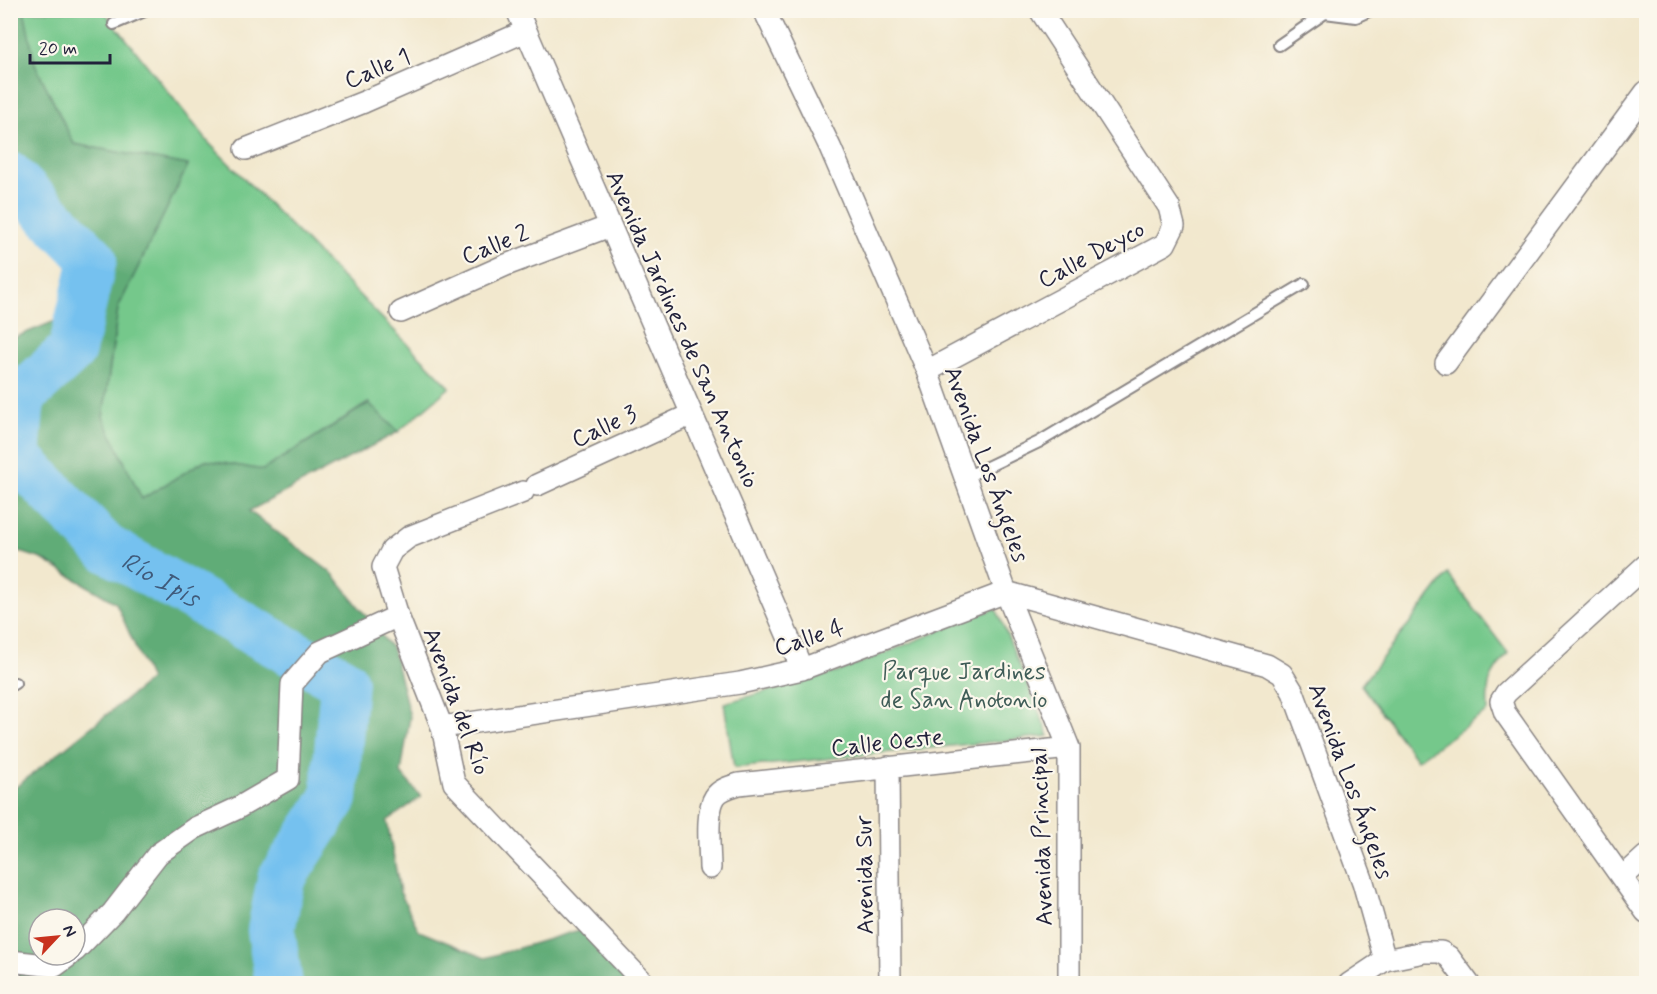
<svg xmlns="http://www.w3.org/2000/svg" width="1657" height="994" viewBox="0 0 1657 994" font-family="Mynerve,sans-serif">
<rect width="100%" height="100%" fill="#fbf7ec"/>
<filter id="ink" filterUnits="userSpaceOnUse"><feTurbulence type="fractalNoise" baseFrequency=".0167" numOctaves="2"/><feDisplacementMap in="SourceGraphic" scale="12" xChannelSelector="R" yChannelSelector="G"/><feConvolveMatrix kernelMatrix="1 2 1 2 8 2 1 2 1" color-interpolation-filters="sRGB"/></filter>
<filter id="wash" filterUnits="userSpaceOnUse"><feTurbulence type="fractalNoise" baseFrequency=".008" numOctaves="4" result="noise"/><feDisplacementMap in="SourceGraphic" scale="24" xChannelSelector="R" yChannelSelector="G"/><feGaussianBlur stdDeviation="1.35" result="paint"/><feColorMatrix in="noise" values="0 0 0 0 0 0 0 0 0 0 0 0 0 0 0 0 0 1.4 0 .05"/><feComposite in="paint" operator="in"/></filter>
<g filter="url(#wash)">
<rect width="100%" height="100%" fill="#f2e8ce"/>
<path fill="#75c88b" stroke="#4c7563" stroke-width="1.5" d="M 24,11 L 104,11 L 209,143 L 450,387 L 398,432 L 368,403 L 263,470 L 205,460 L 142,499 L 103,418 L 118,308 L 188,165 L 74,144 L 35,64 Z
M 1448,574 L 1508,653 C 1490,675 1486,682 1488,711 L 1417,760 L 1361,685 Z
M 996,608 L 1049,736 L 734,768 L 724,703 L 838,672 Z"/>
<path fill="#60ac77" stroke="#416759" stroke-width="1.5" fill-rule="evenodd" d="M 24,10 L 35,64 L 74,144 L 188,165 L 118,308 L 103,417 L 142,499 L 205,460 L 263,470 L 369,403 L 398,432 L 249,511 L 333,574 L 393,650 L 410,717 L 401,773 L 421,797 L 387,821 L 400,892 L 419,931 L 485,958 L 589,927 L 639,983 L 11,983 L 11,791 L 150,680 L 116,603 L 42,559 L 11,549 L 11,339 L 60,319 L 80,269 L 11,192 L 11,11 ZM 39,919 L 75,919 L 75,955 L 39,955 Z"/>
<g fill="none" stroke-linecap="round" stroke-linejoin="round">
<path stroke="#75c1ef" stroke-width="48" id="s1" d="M 10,176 L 93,259 L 72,350 L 21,397 L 16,456 L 106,548 L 344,682 L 334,798 L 281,879 L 271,930 L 279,984"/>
</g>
</g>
<g filter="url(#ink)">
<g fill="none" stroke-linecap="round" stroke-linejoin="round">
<g stroke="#8a8584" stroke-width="14">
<path id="service" d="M 114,24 L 147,10
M 1279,45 L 1325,13 L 1356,17 L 1371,10
M 964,478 L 1039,442 L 1304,284
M 10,686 L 15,683"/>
</g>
<g stroke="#8a8584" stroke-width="24">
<path id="minor" d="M 517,10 L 802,669
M 764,10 L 830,147 L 927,371 L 1006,592 L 1267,665 L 1282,674 L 1293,692 L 1363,882 L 1385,960
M 246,149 L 364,102 L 526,31
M 401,312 L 506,265 L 610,226
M 1446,363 L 1646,92
M 927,371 L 1165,244 L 1174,226 L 1169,207 L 1040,10
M 537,485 L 692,414
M 523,492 L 409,537 L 392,550 L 383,567 L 398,616 L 442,727 L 454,783 L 645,984
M 1646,565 L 1506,693 L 1501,701 L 1505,713 L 1646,912
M 442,727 L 740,683 L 802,669 L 1006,592 L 1069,748 L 1069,984
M 888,767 L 890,984
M 710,868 C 710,851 705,812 715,797 C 720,789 730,787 739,784 L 1069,748
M 1622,878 L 1646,856
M 75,951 L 113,912 L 158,854 L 195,828 L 236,809 L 288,779 L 292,684 L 320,652 L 398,616
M 10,961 L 55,966 L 70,955
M 10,978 L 14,984
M 1349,984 L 1385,960 L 1424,952 L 1441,952 L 1449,957 L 1469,984"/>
</g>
<use href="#service" stroke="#fff" stroke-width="10"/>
<use href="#minor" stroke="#fff" stroke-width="21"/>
</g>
</g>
<g text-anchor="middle" stroke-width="4.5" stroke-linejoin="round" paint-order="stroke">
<g font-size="24" fill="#22223b" stroke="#fbf7ec">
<text transform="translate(377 68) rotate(-23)" y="8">Calle 1</text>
<text transform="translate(495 244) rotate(-22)" y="8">Calle 2</text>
<text transform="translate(1091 254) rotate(-28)" y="8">Calle Deyco</text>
<text transform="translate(683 329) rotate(66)" y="8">Avenida Jardines de San Antonio</text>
<text transform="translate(604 426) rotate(-25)" y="8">Calle 3</text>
<text transform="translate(987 464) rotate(70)" y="8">Avenida Los Ángeles</text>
<text transform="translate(809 637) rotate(-18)" y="8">Calle 4</text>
<text transform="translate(457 701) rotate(70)" y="8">Avenida del Río</text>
<text transform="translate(887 742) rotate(-6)" y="8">Calle Oeste</text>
<text transform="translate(1351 781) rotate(70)" y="8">Avenida Los Ángeles</text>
<text transform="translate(1041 837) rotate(-92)" y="8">Avenida Principal</text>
<text transform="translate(864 875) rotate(-91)" y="8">Avenida Sur</text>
</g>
<g font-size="24" fill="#3f5c57" stroke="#fbf7ec">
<text x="964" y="679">Parque Jardines<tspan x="964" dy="28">de San Anotonio</tspan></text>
</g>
<g font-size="26" font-style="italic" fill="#3f5a7a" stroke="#fbf7ec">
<text dy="9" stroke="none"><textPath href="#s1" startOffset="531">Río Ipís</textPath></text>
</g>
</g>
<rect width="1657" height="994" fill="none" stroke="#fbf7ec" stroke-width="36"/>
<g transform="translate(57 937) rotate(64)"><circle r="28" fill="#fbf7ec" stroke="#a4a2a5" stroke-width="1.5"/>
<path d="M0-4.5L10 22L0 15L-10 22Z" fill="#c8321e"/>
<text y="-9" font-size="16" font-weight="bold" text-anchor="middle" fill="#22223b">N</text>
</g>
<path d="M30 54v9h80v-9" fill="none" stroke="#22223b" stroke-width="3"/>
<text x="39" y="54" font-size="18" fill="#22223b" stroke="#fbf7ec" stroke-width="4.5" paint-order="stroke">20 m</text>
</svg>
